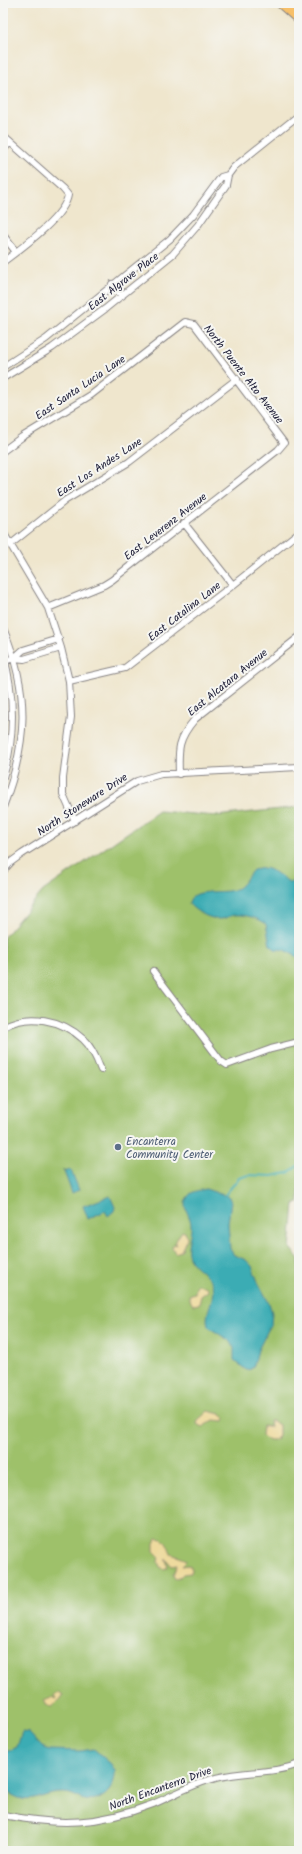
<svg xmlns="http://www.w3.org/2000/svg" width="302" height="1854" viewBox="0 0 302 1854" font-family="Kalam,sans-serif">
<rect width="100%" height="100%" fill="#f6f6f2"/>
<filter id="ink" filterUnits="userSpaceOnUse"><feTurbulence type="fractalNoise" baseFrequency=".025" numOctaves="2"/><feDisplacementMap in="SourceGraphic" scale="8" xChannelSelector="R" yChannelSelector="G"/><feConvolveMatrix kernelMatrix="1 2 1 2 8 2 1 2 1" color-interpolation-filters="sRGB"/></filter>
<filter id="wash" filterUnits="userSpaceOnUse"><feTurbulence type="fractalNoise" baseFrequency=".012" numOctaves="4" result="noise"/><feDisplacementMap in="SourceGraphic" scale="16" xChannelSelector="R" yChannelSelector="G"/><feGaussianBlur stdDeviation="0.9" result="paint"/><feColorMatrix in="noise" values="0 0 0 0 0 0 0 0 0 0 0 0 0 0 0 0 0 1.4 0 .05"/><feComposite in="paint" operator="in"/></filter>
<g filter="url(#wash)">
<rect width="100%" height="100%" fill="#efe6cd"/>
<path fill="#9ec16a" stroke="#607252" d="M 299,807 L 299,1203 L 294,1204 L 290,1248 L 299,1259 L 299,1851 L 3,1851 L 3,938 L 43,891 L 159,811 L 216,816 Z"/>
<path fill="#eeda9e" stroke="#887e6c" d="M 182,1231 L 186,1233 L 187,1238 L 181,1251 L 175,1253 L 172,1247 L 174,1244 L 177,1245 L 175,1242 Z
M 198,1285 L 207,1287 L 208,1291 L 201,1296 L 199,1304 L 193,1305 L 191,1302 L 189,1295 L 195,1293 L 196,1287 Z
M 208,1411 L 220,1414 L 225,1418 L 224,1421 L 214,1420 L 202,1427 L 197,1424 L 198,1420 Z
M 269,1421 L 273,1421 L 279,1425 L 279,1436 C 275,1442 266,1441 262,1435 L 263,1425 L 270,1427 Z
M 157,1538 C 166,1538 168,1547 171,1554 L 185,1559 L 186,1561 L 182,1566 L 189,1565 L 192,1569 L 191,1573 L 183,1574 L 179,1578 L 175,1579 L 173,1575 L 177,1564 L 171,1565 L 166,1559 L 168,1567 L 164,1569 L 160,1567 L 158,1562 L 159,1556 L 154,1551 L 154,1543 Z
M 59,1692 L 63,1695 L 59,1701 L 51,1707 L 45,1705 L 44,1700 L 51,1697 L 56,1699 L 54,1695 Z"/>
<path fill="#3aacb4" stroke="#2e6778" d="M 265,868 L 275,872 L 289,882 L 299,882 L 299,958 L 285,950 L 275,949 L 270,945 L 266,924 C 259,918 244,914 234,915 C 230,916 226,918 222,919 C 211,920 196,912 189,904 C 190,886 225,895 236,889 C 243,886 248,875 253,870 Z
M 63,1169 L 64,1172 L 71,1170 L 79,1190 L 72,1193 Z
M 206,1189 L 229,1197 L 231,1202 L 228,1223 L 230,1249 L 234,1255 L 246,1260 L 252,1266 L 258,1282 L 269,1303 L 272,1313 L 271,1324 L 258,1350 L 254,1365 L 251,1369 L 246,1370 L 234,1360 L 234,1348 L 230,1341 L 208,1327 C 203,1310 218,1297 213,1285 C 209,1273 194,1269 189,1257 C 185,1247 192,1235 191,1224 C 190,1214 181,1207 187,1198 C 192,1190 198,1191 206,1189 Z
M 110,1196 L 115,1207 L 114,1211 L 108,1216 L 105,1211 L 88,1219 L 83,1206 Z
M 22,1732 L 29,1733 L 42,1747 L 50,1750 L 80,1751 L 94,1749 L 111,1764 L 115,1771 C 116,1788 102,1804 85,1800 C 78,1798 72,1793 64,1793 C 38,1792 32,1811 3,1789 L 3,1751 L 9,1751 L 17,1747 Z"/>
<g fill="none" stroke-linecap="round" stroke-linejoin="round">
<path stroke="#3aacb4" stroke-width="2" d="M 225,1195 L 239,1178 L 249,1175 L 272,1176 L 288,1173 L 299,1165"/>
</g>
</g>
<g filter="url(#ink)">
<g fill="none" stroke-linecap="round" stroke-linejoin="round">
<g stroke="#888484" stroke-width="8">
<path id="minor" d="M 3,136 L 63,189 L 68,195 C 65,217 20,249 3,262
M 3,150 L 10,142
M 3,235 L 16,252
M 112,284 L 122,296
M 3,367 L 46,339 L 170,239 L 193,215 L 221,177 L 228,175
M 3,378 L 52,348 L 105,309 L 173,254 L 198,225 L 226,185 L 228,175 L 234,167 L 299,115
M 3,451 L 22,437 L 91,395 L 185,322 L 194,324 L 284,443 L 278,450 L 112,580 L 104,585 L 48,608
M 184,523 L 233,585
M 3,532 L 48,608 L 61,648 L 69,681 L 71,717 L 63,778 L 63,794 L 75,821
M 11,544 L 66,500 L 129,462 L 237,379
M 3,628 C 30,693 28,742 3,807
M 3,655 C 15,694 15,738 3,777
M 14,658 L 24,659 L 61,648
M 5,661 L 14,658 L 23,650 L 59,639
M 69,681 L 125,668 L 233,585 L 299,532
M 179,774 C 178,748 178,739 195,719 L 299,637
M 3,871 L 11,862 L 22,854 L 137,781 L 161,774 L 299,767
M 153,971 L 221,1061 L 227,1065 L 271,1049 L 299,1042
M 3,1027 C 29,1013 61,1019 83,1039 C 92,1047 97,1059 101,1070
M 3,1815 C 59,1826 99,1825 153,1804 C 172,1796 189,1786 209,1780 C 238,1770 270,1775 299,1764"/>
</g>
<g stroke="#888484" stroke-width="12">
<path id="primary" d="M 281,3 L 299,19"/>
</g>
<use href="#minor" stroke="#fff" stroke-width="6"/>
<use href="#primary" stroke="#f7c06b" stroke-width="10"/>
</g>
</g>
<circle fill="#5c6f8a" stroke="#f6f6f2" stroke-width="1.5" cx="118" cy="1147" r="4"/>
<g text-anchor="middle" stroke-width="4" stroke-linejoin="round" paint-order="stroke">
<g font-size="11" fill="#22223b" stroke="#f6f6f2">
<text transform="translate(123 281) rotate(-38)" y="4">East Algrave Place</text>
<text transform="translate(244 374) rotate(52)" y="4">North Puente Alto Avenue</text>
<text transform="translate(80 387) rotate(-34)" y="4">East Santa Lucia Lane</text>
<text transform="translate(99 467) rotate(-33)" y="4">East Los Andes Lane</text>
<text transform="translate(165 526) rotate(-38)" y="4">East Leverenz Avenue</text>
<text transform="translate(184 611) rotate(-38)" y="4">East Catalina Lane</text>
<text transform="translate(227 682) rotate(-39)" y="4">East Alcatara Avenue</text>
<text transform="translate(82 804) rotate(-33)" y="4">North Stoneware Drive</text>
<text transform="translate(160 1788) rotate(-20)" y="4">North Encanterra Drive</text>
</g>
<g font-size="11" fill="#4e5e75" stroke="#f6f6f2" text-anchor="start">
<text x="126" y="1145">Encanterra<tspan x="126" dy="13">Community Center</tspan></text>
</g>
</g>
<rect width="302" height="1854" fill="none" stroke="#f6f6f2" stroke-width="16"/>
</svg>
